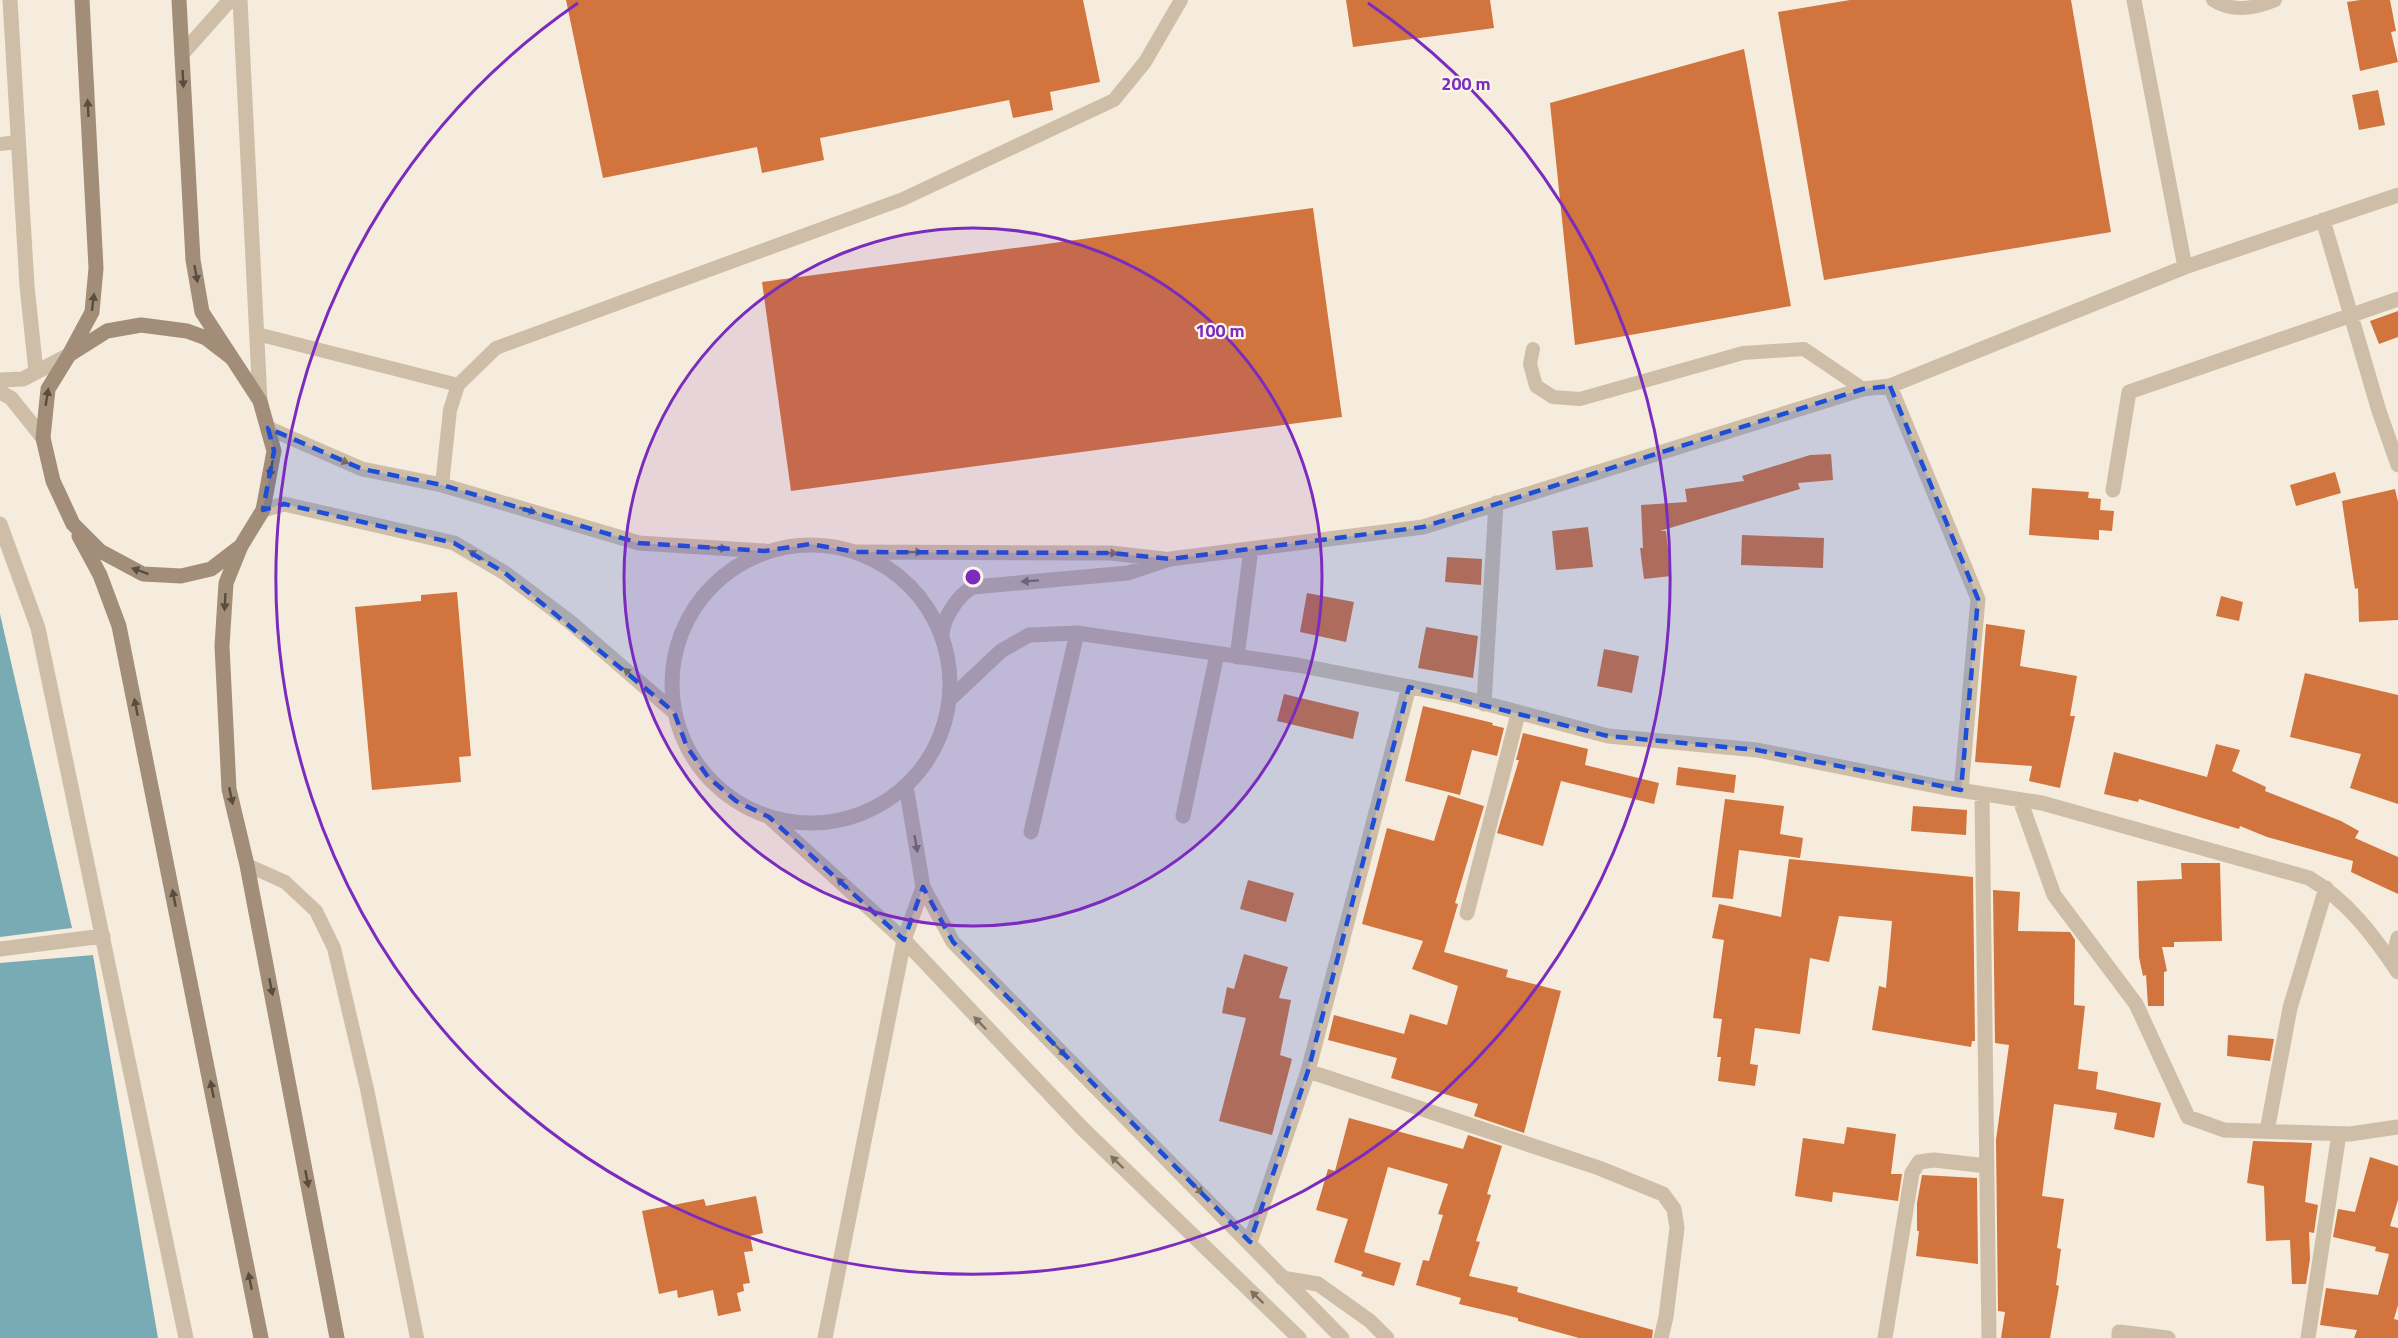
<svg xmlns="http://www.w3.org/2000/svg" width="2398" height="1338" viewBox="0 0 2398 1338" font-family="'Titillium Web',sans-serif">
<rect width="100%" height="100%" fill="#f5ecdd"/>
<path fill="#79abb5" d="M 0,614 L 72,928 L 0,937 Z
M 93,955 L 158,1338 L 0,1338 L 0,963 Z"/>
<path fill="#d1743e" d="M 566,0 L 1083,0 L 1100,82 L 1050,92 L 1053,110 L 1013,118 L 1009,100 L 820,138 L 824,160 L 762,173 L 757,147 L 603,178 Z
M 1346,0 L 1490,0 L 1494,28 L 1353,47 Z
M 1850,0 L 2071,0 L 2111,232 L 1824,280 L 1778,12 Z
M 2360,0 L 2390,0 L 2396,31 L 2391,32 L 2398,62 L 2360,71 L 2347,2 Z
M 1744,49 L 1791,306 L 1575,345 L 1550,103 Z
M 2378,90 L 2385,125 L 2359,130 L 2352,95 Z
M 1313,208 L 1342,417 L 791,491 L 762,282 Z
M 2398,311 L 2398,337 L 2379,344 L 2370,321 Z
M 1831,454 L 1833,480 L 1798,483 L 1800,489 L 1660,531 L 1666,531 L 1671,576 L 1644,579 L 1640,548 L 1643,548 L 1641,505 L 1687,502 L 1685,489 L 1744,481 L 1742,476 L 1810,455 Z
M 2335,472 L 2341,493 L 2296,506 L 2290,485 Z
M 2032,488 L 2089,492 L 2088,498 L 2101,499 L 2100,510 L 2114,511 L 2112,531 L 2099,530 L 2099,540 L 2029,535 Z
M 2395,489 L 2398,502 L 2398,620 L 2359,622 L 2358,588 L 2355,589 L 2342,501 Z
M 1588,527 L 1593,567 L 1556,570 L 1552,531 Z
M 1742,535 L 1824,538 L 1823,568 L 1741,565 Z
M 1447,557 L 1482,559 L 1481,585 L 1445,582 Z
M 457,592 L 471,756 L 459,757 L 461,782 L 372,790 L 355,607 L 421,601 L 421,595 Z
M 1307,593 L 1354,602 L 1346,642 L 1300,632 Z
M 2221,596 L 2243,602 L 2239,621 L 2216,616 Z
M 1986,624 L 2025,630 L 2020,666 L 2077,676 L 2070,716 L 2075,716 L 2060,788 L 2029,781 L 2032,766 L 1975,762 Z
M 1426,627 L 1478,636 L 1473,678 L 1418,668 Z
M 1604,649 L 1639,656 L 1632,693 L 1597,686 Z
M 2305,673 L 2398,695 L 2398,804 L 2350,788 L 2361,754 L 2290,737 Z
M 1284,694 L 1359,712 L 1353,739 L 1277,721 Z
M 1423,706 L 1493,723 L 1492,725 L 1504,728 L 1497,756 L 1472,750 L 1460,795 L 1405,781 Z
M 1523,733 L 1588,749 L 1585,765 L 1659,783 L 1654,804 L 1561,781 L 1543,846 L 1497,833 L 1519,760 L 1516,760 Z
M 2216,744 L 2240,750 L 2232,771 L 2266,787 L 2265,791 L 2341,821 L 2359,831 L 2355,838 L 2398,857 L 2398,894 L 2351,872 L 2353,861 L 2267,837 L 2240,826 L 2239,829 L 2139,799 L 2138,802 L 2104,794 L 2114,752 L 2207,777 Z
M 1678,767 L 1736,775 L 1734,793 L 1676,785 Z
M 1448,795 L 1484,806 L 1455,903 L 1458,904 L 1444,952 L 1508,970 L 1506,977 L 1561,991 L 1524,1133 L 1474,1116 L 1478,1104 L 1391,1078 L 1397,1058 L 1328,1040 L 1334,1015 L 1404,1034 L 1410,1014 L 1447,1025 L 1458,986 L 1412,969 L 1423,941 L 1362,924 L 1387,828 L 1434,841 Z
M 1725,799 L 1784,806 L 1780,834 L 1803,838 L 1800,858 L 1739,850 L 1733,899 L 1712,897 Z
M 1913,806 L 1967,810 L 1966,835 L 1911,831 Z
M 1789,859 L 1973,877 L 1975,1041 L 1972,1041 L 1971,1047 L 1872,1030 L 1879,986 L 1886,988 L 1892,921 L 1839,916 L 1829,962 L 1810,958 L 1800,1034 L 1755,1028 L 1750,1064 L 1758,1065 L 1755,1086 L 1718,1081 L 1721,1057 L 1717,1057 L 1722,1019 L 1713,1018 L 1724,940 L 1712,938 L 1719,904 L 1781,917 Z
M 2181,863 L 2220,863 L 2222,941 L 2174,942 L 2174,947 L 2162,947 L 2167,971 L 2164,972 L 2164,1006 L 2148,1006 L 2146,975 L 2143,976 L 2139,957 L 2137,881 L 2182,879 Z
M 1248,880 L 1294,893 L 1286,922 L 1240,909 Z
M 1993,890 L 2020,892 L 2018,931 L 2070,932 L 2075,940 L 2074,1005 L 2085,1006 L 2078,1069 L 2098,1072 L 2096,1089 L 2161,1103 L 2154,1138 L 2114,1129 L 2117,1113 L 2054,1104 L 2042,1196 L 2064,1199 L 2057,1248 L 2061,1249 L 2056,1285 L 2059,1286 L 2050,1338 L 2001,1338 L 2005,1312 L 1998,1311 L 1996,1140 L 2009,1045 L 1995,1043 Z
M 1244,954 L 1288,967 L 1279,998 L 1291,1000 L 1280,1055 L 1292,1059 L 1272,1135 L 1219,1121 L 1246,1018 L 1222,1013 L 1227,987 L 1234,989 Z
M 2228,1035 L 2274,1039 L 2270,1061 L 2227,1056 Z
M 1349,1118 L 1463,1149 L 1468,1135 L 1502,1146 L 1487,1194 L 1491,1195 L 1476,1241 L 1480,1242 L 1469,1276 L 1518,1287 L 1517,1292 L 1653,1330 L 1652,1338 L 1579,1338 L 1518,1321 L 1518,1318 L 1459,1304 L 1461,1298 L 1416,1285 L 1423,1260 L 1429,1261 L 1443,1215 L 1438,1214 L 1448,1184 L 1388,1167 L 1364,1252 L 1401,1263 L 1394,1286 L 1361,1276 L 1363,1272 L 1334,1262 L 1348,1219 L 1316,1210 L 1328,1169 L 1335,1171 Z
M 1847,1127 L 1896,1134 L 1891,1174 L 1902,1174 L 1898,1201 L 1833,1192 L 1832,1202 L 1795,1196 L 1803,1138 L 1844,1144 Z
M 2253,1141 L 2312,1143 L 2305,1202 L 2318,1205 L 2314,1233 L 2309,1232 L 2310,1259 L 2306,1284 L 2292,1284 L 2290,1240 L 2266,1241 L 2264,1186 L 2247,1183 Z
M 2370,1157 L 2398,1166 L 2398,1200 L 2390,1226 L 2398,1228 L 2398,1305 L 2394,1319 L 2398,1320 L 2398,1338 L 2354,1338 L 2357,1330 L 2320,1325 L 2326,1288 L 2378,1295 L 2389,1254 L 2375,1251 L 2376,1247 L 2333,1237 L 2338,1209 L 2355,1212 Z
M 1922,1175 L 1977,1178 L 1978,1264 L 1916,1256 L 1919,1231 L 1917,1231 L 1917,1203 Z
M 756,1196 L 763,1233 L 750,1236 L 753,1251 L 744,1252 L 750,1283 L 743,1284 L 744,1291 L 737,1293 L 741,1311 L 718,1316 L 713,1290 L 678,1298 L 677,1290 L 659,1294 L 642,1211 L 704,1199 L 706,1206 Z"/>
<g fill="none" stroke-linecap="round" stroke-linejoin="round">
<path stroke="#cebea7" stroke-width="14" d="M 2213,0 C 2232,12 2254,9 2275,0
M 0,144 L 18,142
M 257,334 L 458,385
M 1533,349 L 1530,364 L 1536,386 L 1553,397 L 1580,399 L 1743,353 L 1804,349 L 1863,389
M 442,485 L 450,410 L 458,385 L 496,348 L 903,199 L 1114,100 L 1145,62 L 1181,0
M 247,865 L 285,882 L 316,911 L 334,948 L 367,1089 L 417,1338"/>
<path stroke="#cebea7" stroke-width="15" d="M 10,0 L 27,286 L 36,372
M 240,0 L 260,401
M 2134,0 L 2185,267
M 182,54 L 230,0
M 2323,220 L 2379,411 L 2398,465
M 1890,386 L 1978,599 L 1961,790
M 2113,490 L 2129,392 L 2398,299
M 0,524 L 38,628 L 186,1338
M 856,552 L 1111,553 L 1164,559
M 942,635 C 943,618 958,595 973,587 L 1128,573 L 1170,559 L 1423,527 L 1863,389 L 1890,386 L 2185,267 L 2398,195
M 1237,657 L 1251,549
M 950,699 L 1001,651 L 1029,635 L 1077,633 L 1297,665 L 1457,696 L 1608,736 L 1757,750 L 1946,788 L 2042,803 L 2309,878 C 2348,901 2373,935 2398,972
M 1484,704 L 1496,503
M 1982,794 L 1989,1338
M 2020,800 L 2054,895 L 2136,1004 L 2188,1117 L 2224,1130 L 2350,1134 L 2398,1127
M 1183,816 L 1217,654
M 1031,832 L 1077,633
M 1467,913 L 1518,714
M 0,949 L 103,936
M 2392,962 L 2398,938
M 1308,1071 L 1599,1168 L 1663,1194 L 1674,1209 L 1677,1228 L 1666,1317 L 1661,1338
M 2267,1131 L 2290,1008 L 2326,888
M 1250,1242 L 1308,1071 L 1409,687
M 1282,1278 L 1318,1284 L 1370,1321 L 1387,1338
M 825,1338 L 904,940 L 923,887
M 1885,1338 L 1912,1173 L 1919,1162 L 1934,1160 L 1987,1166
M 2119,1338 L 2119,1332 L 2168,1338
M 2308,1338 L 2339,1134"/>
<path stroke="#cebea7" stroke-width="15" d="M 0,380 L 23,379 L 69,355
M 0,392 L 11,398 L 43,438
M 268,428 L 362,469 L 442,485 L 639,543 L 765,551
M 263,510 L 284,504 L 454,543 L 505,573 L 569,621 L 674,712
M672 684a139 139 0 1 1 278 0a139 139 0 1 1-278 0Z
M 906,786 L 923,887 L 953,942 L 1342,1338
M 769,817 L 904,940 L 1082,1128 L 1299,1338"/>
<path stroke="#a28d78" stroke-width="15" d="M 179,0 L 193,260 L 202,312 L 232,358 L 260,401 L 274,451 L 263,510 L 241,546 L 211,569 L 181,576 L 143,574 L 100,551 L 73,524 L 53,481 L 43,438 L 48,389 L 69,355 L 107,331 L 141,325 L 187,331 L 206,338 L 232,358
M 70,353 L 92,312 L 96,268 L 82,0
M 79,536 L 100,575 L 119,626 L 261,1338
M 241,546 L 226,583 L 222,646 L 229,789 L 247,865 L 337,1338"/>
</g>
<defs><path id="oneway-solid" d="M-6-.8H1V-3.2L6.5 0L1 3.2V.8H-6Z" transform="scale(1.5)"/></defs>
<g fill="#594c40">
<use href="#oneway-solid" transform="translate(183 79) rotate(87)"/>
<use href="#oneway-solid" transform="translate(88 108) rotate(-93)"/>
<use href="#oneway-solid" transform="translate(196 274) rotate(80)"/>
<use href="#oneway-solid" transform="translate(93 302) rotate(-83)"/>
<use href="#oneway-solid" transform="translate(47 397) rotate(-81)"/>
<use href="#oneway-solid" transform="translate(271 469) rotate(101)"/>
<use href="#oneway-solid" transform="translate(140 571) rotate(-160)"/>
<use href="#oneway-solid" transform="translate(225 602) rotate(93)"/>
<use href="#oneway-solid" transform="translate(136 707) rotate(-101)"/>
<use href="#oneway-solid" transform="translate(231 796) rotate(78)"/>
<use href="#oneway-solid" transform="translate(174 898) rotate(-101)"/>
<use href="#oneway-solid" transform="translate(271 987) rotate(79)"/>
<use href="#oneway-solid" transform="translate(212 1089) rotate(-101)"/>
<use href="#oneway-solid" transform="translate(307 1179) rotate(79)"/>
<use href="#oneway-solid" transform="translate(250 1281) rotate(-101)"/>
</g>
<g fill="#7d7061">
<use href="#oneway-solid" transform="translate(341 460) rotate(23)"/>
<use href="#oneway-solid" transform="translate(528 510) rotate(16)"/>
<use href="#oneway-solid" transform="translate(719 548) rotate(4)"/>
<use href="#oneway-solid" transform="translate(914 552)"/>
<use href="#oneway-solid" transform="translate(1109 553) rotate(3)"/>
<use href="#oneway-solid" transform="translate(476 555) rotate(-149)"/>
<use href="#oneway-solid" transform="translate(1030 581) rotate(176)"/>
<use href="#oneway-solid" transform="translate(630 674) rotate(-139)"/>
<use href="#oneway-solid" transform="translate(916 844) rotate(80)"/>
<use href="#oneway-solid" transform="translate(843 884) rotate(-137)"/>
<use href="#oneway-solid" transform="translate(980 1023) rotate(-134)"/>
<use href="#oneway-solid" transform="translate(1060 1050) rotate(45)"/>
<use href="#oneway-solid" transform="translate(1117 1162) rotate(-136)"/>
<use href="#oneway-solid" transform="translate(1197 1188) rotate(45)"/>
<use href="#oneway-solid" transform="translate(1257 1297) rotate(-136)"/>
</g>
<path fill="#1d4ed8" fill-opacity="0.2" stroke="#1d4ed8" stroke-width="4.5" stroke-dasharray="12 8" stroke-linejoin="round" d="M 1890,386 L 1978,599 L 1961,790 L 1757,750 L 1608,736 L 1409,687 L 1308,1071 L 1250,1242 L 953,942 L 923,887 L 904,940 L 769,817 L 736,801 L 708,777 L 687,747 L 674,712 L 505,573 L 454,543 L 284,504 L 263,510 L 274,451 L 268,428 L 362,469 L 442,485 L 639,543 L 765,551 L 810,544 L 856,552 L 1111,553 L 1170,559 L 1423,527 L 1863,389 Z"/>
<circle cx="973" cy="577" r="349" fill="#7b2cbf" fill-opacity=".12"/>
<g fill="none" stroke="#7b2cbf" stroke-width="3">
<circle cx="973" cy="577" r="349"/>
<path d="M1368 3A697 697 0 1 1 578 3"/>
</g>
<circle cx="973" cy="577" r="9" fill="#7b2cbf" stroke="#fcf6ea" stroke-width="3"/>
<g font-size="18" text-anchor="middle" font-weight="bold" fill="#7b2cbf" stroke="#fcf6ea" stroke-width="4.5" stroke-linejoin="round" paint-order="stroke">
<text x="1466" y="90">200 m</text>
<text x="1220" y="337">100 m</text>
</g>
</svg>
